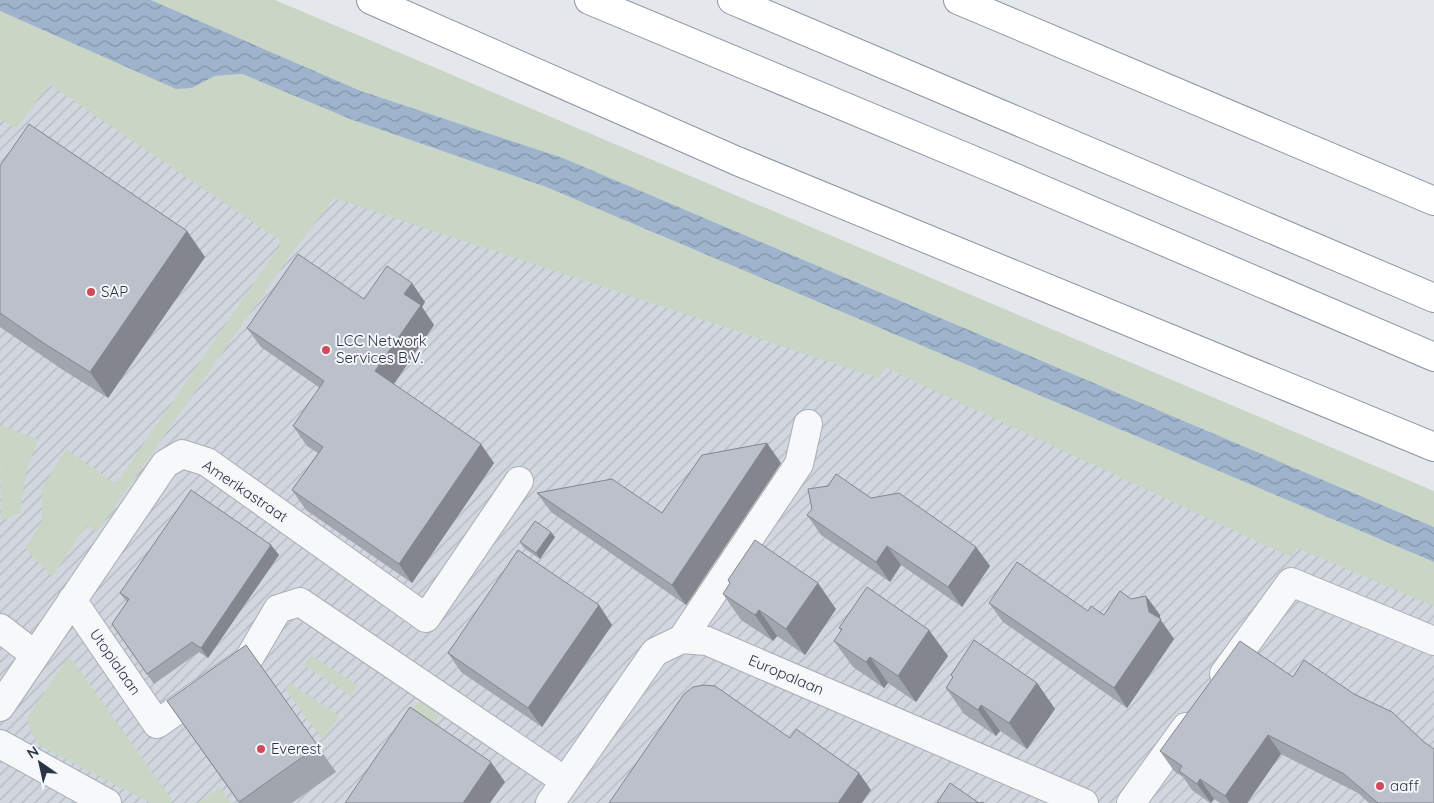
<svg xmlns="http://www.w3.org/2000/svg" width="1434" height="803" viewBox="0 0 1434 803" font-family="Quicksand,sans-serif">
<defs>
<pattern id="industrial-furrows" width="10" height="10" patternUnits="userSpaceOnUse" patternTransform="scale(1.25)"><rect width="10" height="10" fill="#d2d6de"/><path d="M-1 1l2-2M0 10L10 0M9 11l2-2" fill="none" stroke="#b4b8c0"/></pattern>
<pattern id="water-waves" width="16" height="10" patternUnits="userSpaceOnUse" patternTransform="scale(1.25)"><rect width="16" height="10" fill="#9fb4cc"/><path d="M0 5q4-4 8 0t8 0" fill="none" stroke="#8293a7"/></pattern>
</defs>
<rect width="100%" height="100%" fill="#e4e7ec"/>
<path fill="url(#industrial-furrows)" d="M 0,13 L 881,366 L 1434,601 L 1434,803 L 0,803 Z"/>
<path fill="#c9d6c5" d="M 151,0 L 275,0 L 1434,491 L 1434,527 L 563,158 L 361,91 Z
M 0,11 L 176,89 L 192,88 L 215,76 L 242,74 L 350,119 L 546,187 L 1434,562 L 1434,606 L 1297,548 L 1291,557 L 886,368 L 878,378 L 334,198 L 294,250 L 97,532 L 87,525 L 52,577 L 25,548 L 42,522 L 42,488 L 66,449 L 116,484 L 282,242 L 49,84 L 16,129 L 0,119 Z
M 0,425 L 38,440 L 27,468 L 20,513 L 1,521 Z
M 311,655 L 358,686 L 351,696 L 304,665 Z
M 69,656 L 173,801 L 170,803 L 151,803 L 39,745 L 31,731 L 27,718 Z
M 290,683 L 339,716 L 323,740 L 286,690 Z
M 420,702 L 424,702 L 439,709 L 440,715 L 431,728 L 411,709 Z
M 220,787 L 231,803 L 198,803 Z"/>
<path fill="url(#water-waves)" d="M 0,0 L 151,0 L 361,91 L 563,158 L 1434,527 L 1434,562 L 546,187 L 350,119 L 242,74 L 215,76 L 192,88 L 176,89 L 0,11 Z"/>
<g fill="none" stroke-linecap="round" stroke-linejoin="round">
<g stroke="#a9aeb7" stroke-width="30">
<path id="minor" d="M 72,600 L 157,724 L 248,660 L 278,609 L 300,602 L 565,781
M 0,628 L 35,655
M 682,639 L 799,464 L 808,424
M 1224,674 L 1291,582 L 1434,641
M 0,707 L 165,464 L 182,454 L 207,462 L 426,618 L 519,481
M 0,744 L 107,803
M 550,803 L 655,652 L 682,639 L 707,641 L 1084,803
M 1131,803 L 1186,727"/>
</g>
<g stroke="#8b94a3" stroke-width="30">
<path id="highway" d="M 371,0 L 737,161 L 1434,447
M 589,0 L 999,171 L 1434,357
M 732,0 L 1434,298
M 958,0 L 1434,201"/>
</g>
<use href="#minor" stroke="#f7f8fa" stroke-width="28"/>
<use href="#highway" stroke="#fff" stroke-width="28"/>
</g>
<path fill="#a1a5ae" d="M 0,166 L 187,231 L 205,257 L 108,398 L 63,370 L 0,327 Z
M 364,299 L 425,302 L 422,307 L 434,325 L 394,384 L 494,463 L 412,583 L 306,510 L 292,490 L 318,453 L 307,446 L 293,426 L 320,388 L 261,347 L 247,328 Z
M 781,463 L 686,605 L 551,512 L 537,493 L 662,513 Z
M 871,498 L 976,547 L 990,566 L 962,607 L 901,565 L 890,582 L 821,535 L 807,515 Z
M 555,537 L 540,559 L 524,548 L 520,542 Z
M 271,545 L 279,555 L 208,658 L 199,652 L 154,684 L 112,624 L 127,602 L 120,593 Z
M 728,580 L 836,609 L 805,655 L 777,636 L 773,641 L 741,620 L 723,594 L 730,584 Z
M 1146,596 L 1160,615 L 1160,619 L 1174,639 L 1127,708 L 1003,622 L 989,603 L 1088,611 L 1104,615 L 1131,599 Z
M 599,605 L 612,625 L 542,727 L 461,672 L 448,653 Z
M 839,628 L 948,656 L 916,702 L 888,683 L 884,688 L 853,667 L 834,641 L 841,631 Z
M 246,645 L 336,772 L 292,803 L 239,803 L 167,701 Z
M 951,675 L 1037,683 L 1055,709 L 1027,749 L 1000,731 L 996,736 L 964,714 L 946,688 L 953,678 Z
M 1293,677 L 1424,742 L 1434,803 L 1369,803 L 1358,793 L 1281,754 L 1247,803 L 1220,803 L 1214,799 L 1211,803 L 1210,803 L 1192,790 L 1183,777 L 1174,771 L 1160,751 Z"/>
<path fill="#83868d" d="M 187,231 L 205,257 L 108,398 L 90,372 Z
M 412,283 L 425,302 L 422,307 L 434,325 L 389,391 L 375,371 L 404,294 Z
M 767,443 L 781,463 L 686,605 L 672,585 Z
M 481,444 L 494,463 L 412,583 L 399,564 Z
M 551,532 L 555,537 L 540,559 L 536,553 Z
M 271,545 L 279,555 L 208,658 L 201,648 Z
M 887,546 L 901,565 L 890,582 L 876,562 Z
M 976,547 L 990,566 L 962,607 L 948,587 Z
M 818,583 L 836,609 L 805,655 L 786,629 Z
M 1146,596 L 1160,615 L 1160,619 L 1174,639 L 1127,708 L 1114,688 L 1149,612 Z
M 599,605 L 612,625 L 542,727 L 528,708 Z
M 759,610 L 777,636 L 773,641 L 755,615 Z
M 929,630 L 948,656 L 916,702 L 898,676 Z
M 870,657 L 888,683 L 884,688 L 866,662 Z
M 1037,683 L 1055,709 L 1027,749 L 1009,723 Z
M 981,705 L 1000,731 L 996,736 L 978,710 Z
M 1268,735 L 1281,754 L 1247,803 L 1230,803 L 1225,796 Z
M 491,762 L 505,782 L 490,803 L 463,803 Z
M 859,773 L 871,790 L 862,803 L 838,803 Z
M 1200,779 L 1214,799 L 1211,803 L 1197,784 Z"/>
<path fill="#bbc0ca" stroke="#83868d" d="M 29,124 L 187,231 L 90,372 L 45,344 L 0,313 L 0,166 Z
M 298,254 L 364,299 L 387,266 L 412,283 L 404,294 L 421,305 L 375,371 L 481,444 L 399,564 L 292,490 L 323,447 L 293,426 L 324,381 L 247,328 Z
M 767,443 L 672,585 L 537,493 L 612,479 L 662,513 L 702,455 Z
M 836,474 L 871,498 L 899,493 L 976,547 L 948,587 L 887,546 L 876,562 L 807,515 L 812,509 L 808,489 L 828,486 Z
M 191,490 L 271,545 L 201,648 L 192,642 L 147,674 L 112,624 L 129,599 L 120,593 Z
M 535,521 L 551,532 L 536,553 L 520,542 Z
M 755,540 L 818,583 L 786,629 L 759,610 L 755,615 L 723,594 L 730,583 L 728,580 Z
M 518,550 L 599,605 L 528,708 L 448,653 Z
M 1017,562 L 1088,611 L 1091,606 L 1104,615 L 1120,591 L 1131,599 L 1146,596 L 1149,612 L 1161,619 L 1114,688 L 989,603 Z
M 867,587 L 929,630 L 898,676 L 870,657 L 866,662 L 834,641 L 842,629 L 839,628 Z
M 974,640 L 1037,683 L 1009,723 L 981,705 L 978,710 L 946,688 L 953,677 L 951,675 Z
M 1240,641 L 1293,677 L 1304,660 L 1354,694 L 1392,712 L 1424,742 L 1434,749 L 1434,803 L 1378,803 L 1344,774 L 1268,735 L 1225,796 L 1200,779 L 1197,784 L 1179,771 L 1182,766 L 1160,751 Z
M 246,645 L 318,746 L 239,802 L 167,701 Z
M 704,685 L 715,686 L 790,738 L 796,729 L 859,773 L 838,803 L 609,803 L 684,694 L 693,687 Z
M 410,707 L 491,762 L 463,803 L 345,803 Z
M 950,783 L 979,803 L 983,802 L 984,803 L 937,803 Z"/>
<g fill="#d1495b" stroke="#f4f6f9" stroke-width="2">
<circle cx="91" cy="292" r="5"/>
<circle cx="326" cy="350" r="5"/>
<circle cx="261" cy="749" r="5"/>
<circle cx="1380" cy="786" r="5"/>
</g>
<g text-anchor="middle" stroke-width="4" stroke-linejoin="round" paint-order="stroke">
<g font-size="15" fill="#2b3445" stroke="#f4f6f9" text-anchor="start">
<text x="101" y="297">SAP</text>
<text x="336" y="346">LCC Network<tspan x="336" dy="17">Services B.V.</tspan></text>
<text x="271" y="754">Everest</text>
<text x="1390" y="791">aaff</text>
</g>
<g font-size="15" fill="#2b3445" stroke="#f4f6f9">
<text transform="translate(245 491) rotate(34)" y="5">Amerikastraat</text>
<text transform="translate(115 662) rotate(55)" y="5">Utopialaan</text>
<text transform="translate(786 675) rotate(23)" y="5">Europalaan</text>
</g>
</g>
<g transform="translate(40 763) rotate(326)" stroke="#f4f6f9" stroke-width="4" paint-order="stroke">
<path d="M0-4L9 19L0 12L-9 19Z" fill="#2b3445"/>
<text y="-8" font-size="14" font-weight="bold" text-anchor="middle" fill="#2b3445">N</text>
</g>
</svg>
